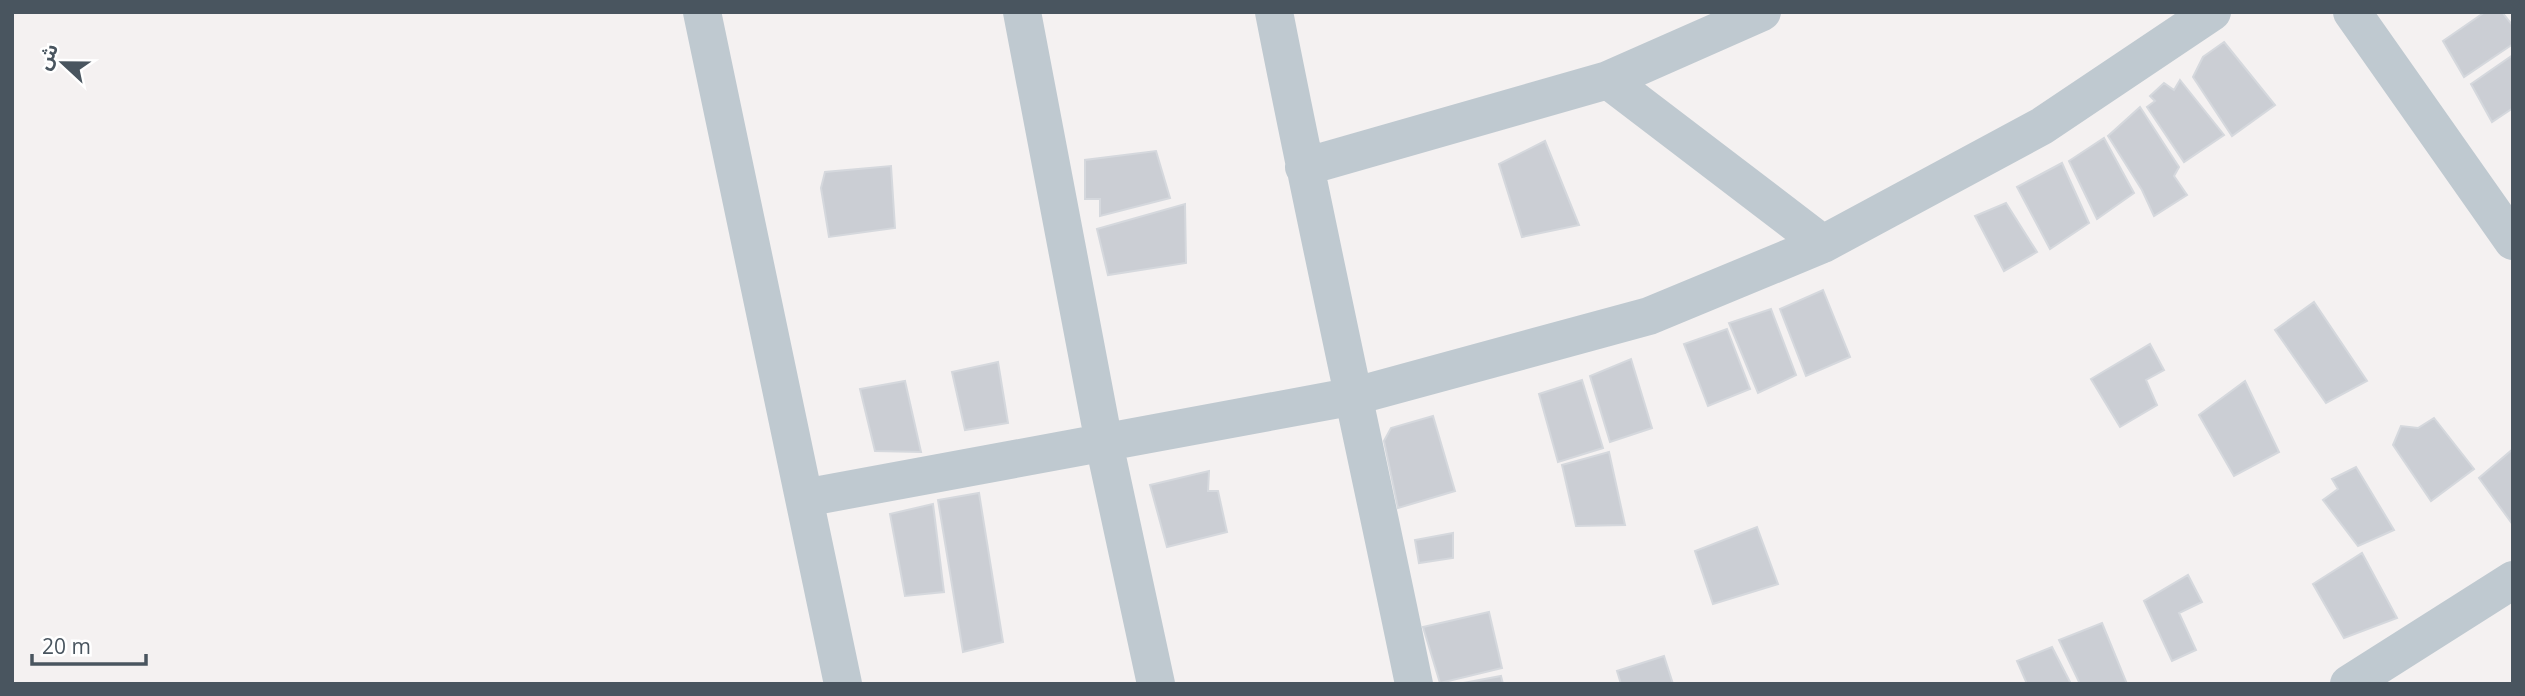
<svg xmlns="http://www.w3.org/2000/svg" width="2525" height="696" viewBox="0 0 2525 696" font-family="'Open Sans','Noto Sans Arabic',sans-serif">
<rect width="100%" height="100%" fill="#f4f1f1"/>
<path fill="#cbced4" stroke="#d5d8dd" stroke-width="2" d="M 2485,12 L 2502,12 L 2513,26 L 2513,44 L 2464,77 L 2443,41 Z
M 2224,42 L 2275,105 L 2232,136 L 2193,77 L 2203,57 Z
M 2513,55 L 2513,108 L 2492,122 L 2471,84 Z
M 2180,80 L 2224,135 L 2184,162 L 2147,107 L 2155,101 L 2150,96 L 2164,83 L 2174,90 Z
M 2140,107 L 2179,167 L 2174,176 L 2187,195 L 2154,216 L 2142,190 L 2108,136 Z
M 2104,138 L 2134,193 L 2097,219 L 2069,161 Z
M 1545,141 L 1579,225 L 1522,237 L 1499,164 Z
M 1156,151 L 1170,198 L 1100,216 L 1100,199 L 1085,199 L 1085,160 Z
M 2062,163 L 2089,223 L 2050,249 L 2017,187 Z
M 891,166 L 895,228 L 829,237 L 821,188 L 825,172 Z
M 2006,203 L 2037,252 L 2004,271 L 1975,216 Z
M 1185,204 L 1186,263 L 1108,275 L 1097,229 Z
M 1823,290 L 1850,357 L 1806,376 L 1780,309 Z
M 2314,302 L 2367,381 L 2326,403 L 2275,330 Z
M 1771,309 L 1796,375 L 1758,393 L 1729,323 Z
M 1727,329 L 1750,389 L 1708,406 L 1684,344 Z
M 2150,344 L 2164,370 L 2146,380 L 2157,405 L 2120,427 L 2091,379 Z
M 1631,359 L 1652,428 L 1610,442 L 1590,376 Z
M 998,362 L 1008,423 L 965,430 L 952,372 Z
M 1582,380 L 1603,448 L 1558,462 L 1539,394 Z
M 905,381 L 921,452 L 875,451 L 860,389 Z
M 2245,381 L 2279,452 L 2234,476 L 2199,415 Z
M 1433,416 L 1455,491 L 1398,508 L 1384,441 L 1391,428 Z
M 2434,418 L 2474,469 L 2431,501 L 2393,445 L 2401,426 L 2418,428 Z
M 2513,449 L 2513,525 L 2479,478 Z
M 1609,452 L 1625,525 L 1576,526 L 1562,465 Z
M 2356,467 L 2394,530 L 2358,546 L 2323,500 L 2338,489 L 2332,479 Z
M 1209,471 L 1208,491 L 1218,491 L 1227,532 L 1167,547 L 1150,485 Z
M 979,493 L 1003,642 L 963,652 L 938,500 Z
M 933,504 L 944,592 L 905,596 L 890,514 Z
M 1757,527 L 1778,584 L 1713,604 L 1695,551 Z
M 1453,533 L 1453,558 L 1419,563 L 1415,540 Z
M 2362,553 L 2397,618 L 2344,638 L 2313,584 Z
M 2188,575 L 2202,602 L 2179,613 L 2196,650 L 2172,661 L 2144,601 Z
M 1489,612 L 1502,668 L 1440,683 L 1423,627 Z
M 2102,623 L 2127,684 L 2080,684 L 2059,640 Z
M 2052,647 L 2071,684 L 2027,684 L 2017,661 Z
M 1664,656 L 1673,684 L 1621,684 L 1617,671 Z
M 1501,676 L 1503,684 L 1458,684 Z"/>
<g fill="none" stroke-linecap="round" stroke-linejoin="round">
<path stroke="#bfc9d0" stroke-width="38" d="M 702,12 L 843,684
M 1022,12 L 1104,443 L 1156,684
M 1274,12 C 1318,237 1368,460 1414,684
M 2352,12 L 2513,241
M 1608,80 L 1823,244
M 1304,167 L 1608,80 L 1762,12
M 804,498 L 1355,396 L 1649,316 L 1823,244 L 2042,126 L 2212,12
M 2349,684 L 2513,580"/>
</g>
<rect width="2525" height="696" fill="none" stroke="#49555f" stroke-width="28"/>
<g transform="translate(63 63) rotate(292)" stroke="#ffffff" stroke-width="5" paint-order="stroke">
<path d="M0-5L12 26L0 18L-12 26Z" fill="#49555f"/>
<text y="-10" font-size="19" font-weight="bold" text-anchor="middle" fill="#49555f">ش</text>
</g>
<path d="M32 654v10h114v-10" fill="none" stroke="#49555f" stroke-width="3.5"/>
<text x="42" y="654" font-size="21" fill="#49555f" stroke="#ffffff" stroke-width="5" paint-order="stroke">20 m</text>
</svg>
